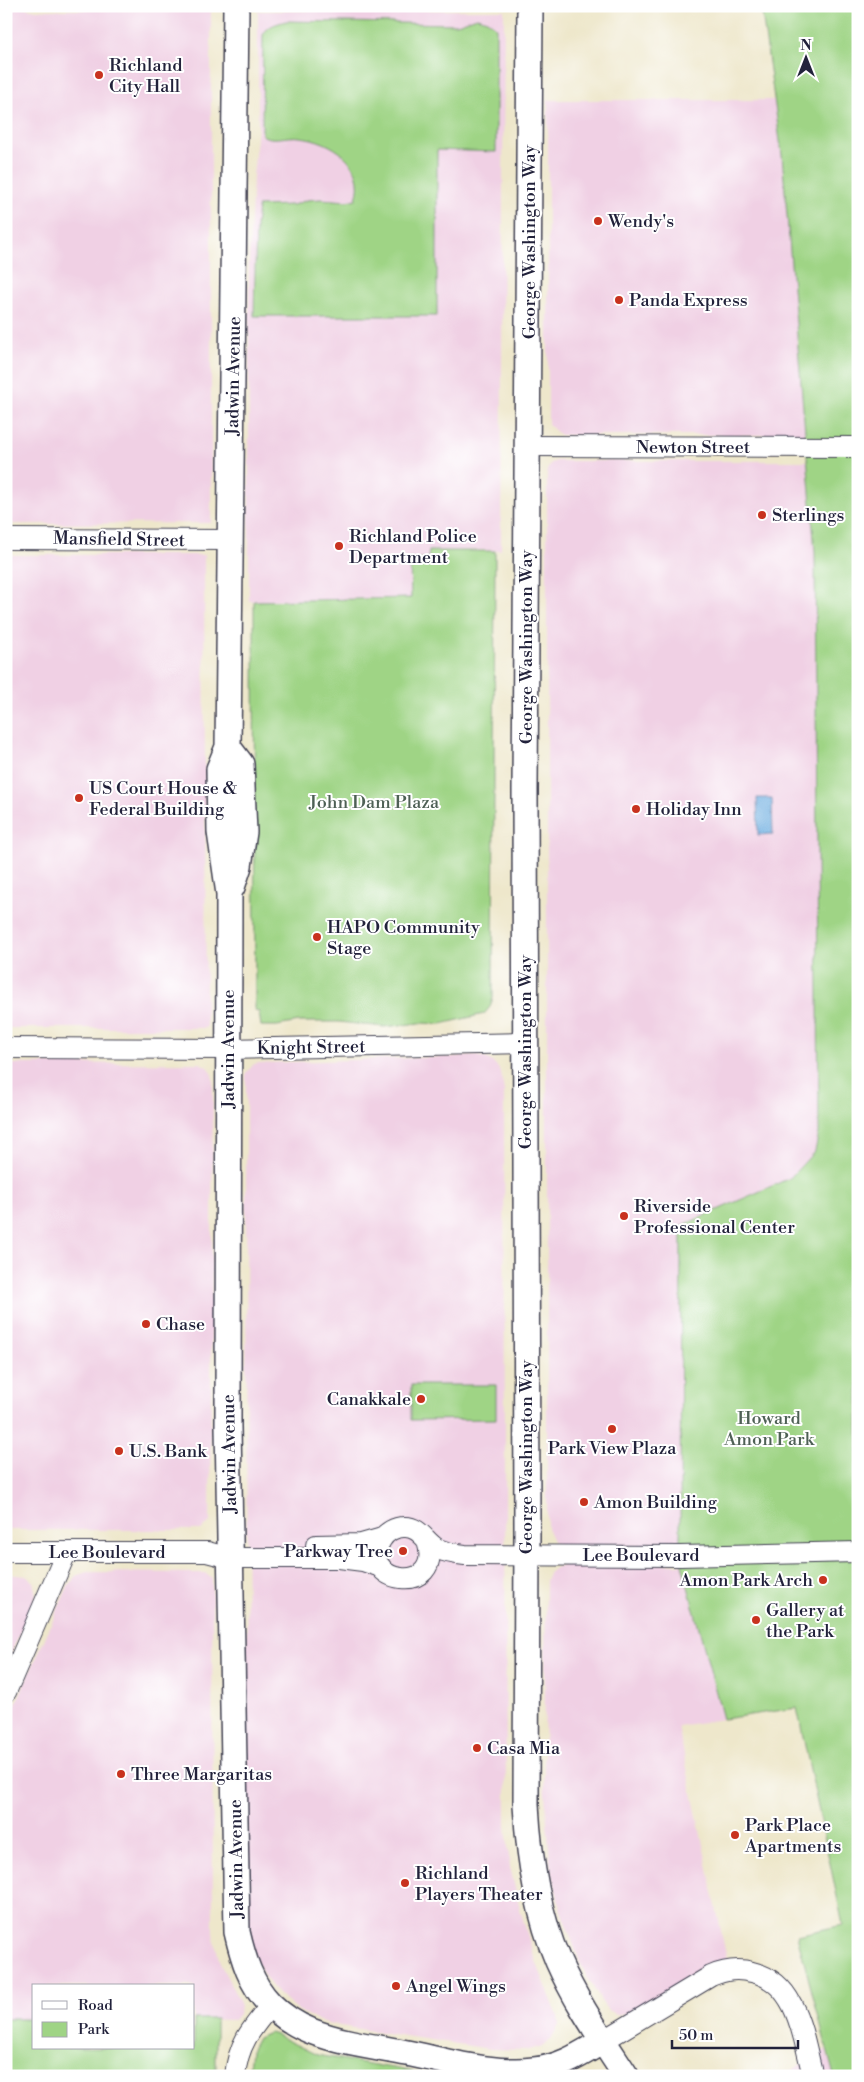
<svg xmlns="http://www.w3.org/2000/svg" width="864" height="2082" viewBox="0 0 864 2082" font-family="'Libre Bodoni',serif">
<rect width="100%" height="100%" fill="#fff"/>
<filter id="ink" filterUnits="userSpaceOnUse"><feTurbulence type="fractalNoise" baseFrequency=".02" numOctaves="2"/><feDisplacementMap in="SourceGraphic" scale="10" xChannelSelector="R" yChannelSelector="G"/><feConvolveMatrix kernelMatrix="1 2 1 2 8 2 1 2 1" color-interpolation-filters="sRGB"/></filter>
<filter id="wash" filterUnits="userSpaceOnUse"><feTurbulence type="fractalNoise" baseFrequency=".0096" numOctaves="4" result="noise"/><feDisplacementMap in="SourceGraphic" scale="20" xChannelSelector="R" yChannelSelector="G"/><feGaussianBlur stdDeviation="1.12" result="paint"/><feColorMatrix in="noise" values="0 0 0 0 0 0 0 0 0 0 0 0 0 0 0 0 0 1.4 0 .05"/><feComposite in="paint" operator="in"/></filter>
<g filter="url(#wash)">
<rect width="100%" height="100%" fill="#eee7cb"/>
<path fill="#f0d0e4" d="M 6,6 L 18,6 L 36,10 L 211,10 L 211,523 L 6,524 Z
M 504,10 L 501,550 L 429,551 L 428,558 L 411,559 L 411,598 L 249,601 L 249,263 L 253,176 L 258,128 L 258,11 Z
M 548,100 L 774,100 L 782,155 L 793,273 L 805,435 L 560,435 L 548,424 Z
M 557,461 L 808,461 L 815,552 L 819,1133 L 815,1151 L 790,1178 L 681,1226 L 680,1547 L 562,1546 L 554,1543 L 547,1528 L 547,470 L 551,463 Z
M 6,555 L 204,555 L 206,1028 L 6,1028 Z
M 477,1056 L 488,1059 L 496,1065 L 501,1073 L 504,1091 L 506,1826 L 510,1867 L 520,1909 L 533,1954 L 558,2016 L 559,2025 L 551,2040 L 540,2047 L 528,2050 L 490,2049 L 340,2026 L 316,2020 L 296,2009 L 278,1994 L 265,1977 L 256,1960 L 250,1940 L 247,1897 L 246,1073 L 254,1064 L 260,1063 Z
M 200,1063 L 209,1068 L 212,1073 L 213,1080 L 210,1522 L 201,1530 L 6,1530 L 6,1064 Z
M 565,1564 L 682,1564 L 723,1719 L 678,1726 L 728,1964 L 626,2014 L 618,2015 L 607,2009 L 601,2001 L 581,1965 L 560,1908 L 550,1863 L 544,1779 L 546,1580 L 549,1573 L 557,1567 Z
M 87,1572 L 200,1573 L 205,1573 L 212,1579 L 213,1933 L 220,1963 L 240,2003 L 239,2014 L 234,2020 L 194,2019 L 194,1986 L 34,1986 L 34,2019 L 6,2019 L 6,1726 L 69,1584 L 78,1575 Z
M 6,1574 L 26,1576 L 33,1581 L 36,1596 L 6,1665 Z
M 826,2050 L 834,2076 L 782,2076 Z"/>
<path fill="#9fd485" stroke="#607b60" d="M 761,6 L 858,6 L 858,2076 L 834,2076 L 797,1935 L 843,1925 L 797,1708 L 723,1719 L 682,1564 L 680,1547 L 681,1226 L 790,1178 L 815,1151 L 819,1133 L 815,552 L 782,155 Z
M 477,17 L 487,20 L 496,27 L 496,152 L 437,150 L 437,316 L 254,316 L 256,227 L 258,206 L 293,205 L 307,200 L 321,199 L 347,201 L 356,199 C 368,164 331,140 300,137 C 288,135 272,142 262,135 L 263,35 C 268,25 276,24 286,21 L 457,24 Z
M 429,551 L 495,551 L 493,998 L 490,1007 L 484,1014 L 441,1024 L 420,1023 L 384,1027 L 339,1022 L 299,1022 L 277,1026 L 261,1026 L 259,1012 L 255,1011 L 254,601 L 411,598 L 410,559 L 428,558 Z
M 411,1385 L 496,1385 L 496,1419 L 411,1420 Z
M 6,2019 L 34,2019 L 34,2048 L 194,2048 L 194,2019 L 216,2019 L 216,2076 L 6,2076 Z
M 269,2033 L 276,2035 L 317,2055 L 439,2076 L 248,2076 L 251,2051 L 258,2038 Z"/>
<path fill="#6dade0" stroke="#48688e" d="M 757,798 L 772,798 L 773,834 L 758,835 Z"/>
</g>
<g filter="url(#ink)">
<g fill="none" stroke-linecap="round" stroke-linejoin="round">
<g stroke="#414051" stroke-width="22">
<path id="minor" d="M 528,446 L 858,447
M 6,539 L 231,540
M 6,1048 L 228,1049 L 525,1043
M 427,1541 C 445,1598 355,1583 381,1540 C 386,1532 395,1527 404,1527 C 420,1526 426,1543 438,1549 C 447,1553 456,1554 465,1555 L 680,1556 L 858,1552
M 316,1545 L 361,1544 L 382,1538
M 6,1552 L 207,1552 L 230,1558 L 339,1558 L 363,1561 L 381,1567
M 6,1692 L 66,1553
M 603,2041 L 711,1976 C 725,1970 737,1968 752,1972 C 798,1982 803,2038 813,2076
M 235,2076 C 238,2044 251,2029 271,2005"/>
</g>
<g stroke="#414051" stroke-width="28">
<path id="major" d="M 236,6 L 228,747 L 219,769 L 220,832 L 229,894 L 228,1426 L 237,1932 C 243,1958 251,1985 270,2004 C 281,2015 296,2025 311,2031 C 341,2043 375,2047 407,2053 C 447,2061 492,2075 534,2070 C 560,2068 581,2054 603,2041
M 530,6 L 525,790 L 527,1532 L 526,1805 C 529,1858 537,1912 558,1961 C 576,2002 602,2039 626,2076
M 228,747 L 241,764 L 244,832 L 239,866 L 232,887"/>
</g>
<use href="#minor" stroke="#fff" stroke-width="20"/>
<use href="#major" stroke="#fff" stroke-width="25"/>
</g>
</g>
<g fill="#c8321e" stroke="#fff" stroke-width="2">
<circle cx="99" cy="75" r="5"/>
<circle cx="598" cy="221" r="5"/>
<circle cx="619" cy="300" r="5"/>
<circle cx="762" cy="515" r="5"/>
<circle cx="339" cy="546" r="5"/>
<circle cx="79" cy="798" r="5"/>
<circle cx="636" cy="809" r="5"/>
<circle cx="317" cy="937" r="5"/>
<circle cx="624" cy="1216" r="5"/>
<circle cx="146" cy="1324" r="5"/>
<circle cx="421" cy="1399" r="5"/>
<circle cx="612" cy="1429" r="5"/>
<circle cx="119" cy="1451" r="5"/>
<circle cx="584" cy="1502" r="5"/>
<circle cx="403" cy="1551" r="5"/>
<circle cx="823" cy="1580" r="5"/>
<circle cx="756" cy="1620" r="5"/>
<circle cx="477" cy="1748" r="5"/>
<circle cx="121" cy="1774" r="5"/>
<circle cx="735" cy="1835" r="5"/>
<circle cx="405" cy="1883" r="5"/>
<circle cx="396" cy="1986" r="5"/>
</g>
<g text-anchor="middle" stroke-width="4" stroke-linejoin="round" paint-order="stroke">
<g font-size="18" fill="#22223b" stroke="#fff" text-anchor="start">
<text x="109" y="71">Richland<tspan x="109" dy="21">City Hall</tspan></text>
<text x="608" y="227">Wendy's</text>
<text x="629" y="306">Panda Express</text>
<text x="772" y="521">Sterlings</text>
<text x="349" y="542">Richland Police<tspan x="349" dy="21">Department</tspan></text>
<text x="89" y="794">US Court House &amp;<tspan x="89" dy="21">Federal Building</tspan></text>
<text x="646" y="815">Holiday Inn</text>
<text x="327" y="933">HAPO Community<tspan x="327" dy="21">Stage</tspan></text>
<text x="634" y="1212">Riverside<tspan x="634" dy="21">Professional Center</tspan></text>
<text x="156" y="1330">Chase</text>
<text x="411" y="1405" text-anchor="end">Canakkale</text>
<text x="612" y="1454" text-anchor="middle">Park View Plaza</text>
<text x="129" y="1457">U.S. Bank</text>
<text x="594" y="1508">Amon Building</text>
<text x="393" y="1557" text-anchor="end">Parkway Tree</text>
<text x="813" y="1586" text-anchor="end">Amon Park Arch</text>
<text x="766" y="1616">Gallery at<tspan x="766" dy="21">the Park</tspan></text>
<text x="487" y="1754">Casa Mia</text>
<text x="131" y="1780">Three Margaritas</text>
<text x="745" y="1831">Park Place<tspan x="745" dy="21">Apartments</tspan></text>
<text x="415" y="1879">Richland<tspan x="415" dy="21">Players Theater</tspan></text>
<text x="406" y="1992">Angel Wings</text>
</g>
<g font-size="18" fill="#22223b" stroke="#fff">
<text transform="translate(529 242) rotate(-90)" y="6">George Washington Way</text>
<text transform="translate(233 376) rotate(-89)" y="6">Jadwin Avenue</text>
<text x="693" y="453">Newton Street</text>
<text transform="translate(119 539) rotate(1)" y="6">Mansfield Street</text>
<text transform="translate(526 647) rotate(-90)" y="6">George Washington Way</text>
<text transform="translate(311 1047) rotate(-1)" y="6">Knight Street</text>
<text transform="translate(228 1049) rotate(-90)" y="6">Jadwin Avenue</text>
<text transform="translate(525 1052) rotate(-90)" y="6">George Washington Way</text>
<text transform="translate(229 1454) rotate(-91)" y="6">Jadwin Avenue</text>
<text transform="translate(526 1457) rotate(-90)" y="6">George Washington Way</text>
<text x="107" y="1558">Lee Boulevard</text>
<text x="641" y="1561">Lee Boulevard</text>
<text transform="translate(236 1859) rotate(-91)" y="6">Jadwin Avenue</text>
</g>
<g font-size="18" fill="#4e6055" stroke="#fff">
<text x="374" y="808">John Dam Plaza</text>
<text x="769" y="1424">Howard<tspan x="769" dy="21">Amon Park</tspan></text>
</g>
</g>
<rect width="864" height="2082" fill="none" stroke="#fff" stroke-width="25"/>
<rect x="32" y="1984" width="162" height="65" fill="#ffffff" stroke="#a7a7b1"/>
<rect x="42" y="2001" width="25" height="8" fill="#ffffff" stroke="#a7a7b1"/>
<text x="78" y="2010" font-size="15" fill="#22223b">Road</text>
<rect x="42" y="2022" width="25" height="15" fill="#9fd485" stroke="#a7a7b1"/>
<text x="78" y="2034" font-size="15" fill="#22223b">Park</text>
<g transform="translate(806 58)" stroke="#ffffff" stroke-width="4" paint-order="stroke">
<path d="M0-4L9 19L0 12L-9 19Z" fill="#22223b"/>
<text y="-8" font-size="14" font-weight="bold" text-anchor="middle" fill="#22223b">N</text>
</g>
<path d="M672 2040v8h126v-8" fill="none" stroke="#22223b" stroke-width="2.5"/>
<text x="679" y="2040" font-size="15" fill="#22223b" stroke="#ffffff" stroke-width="4" paint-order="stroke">50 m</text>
</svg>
